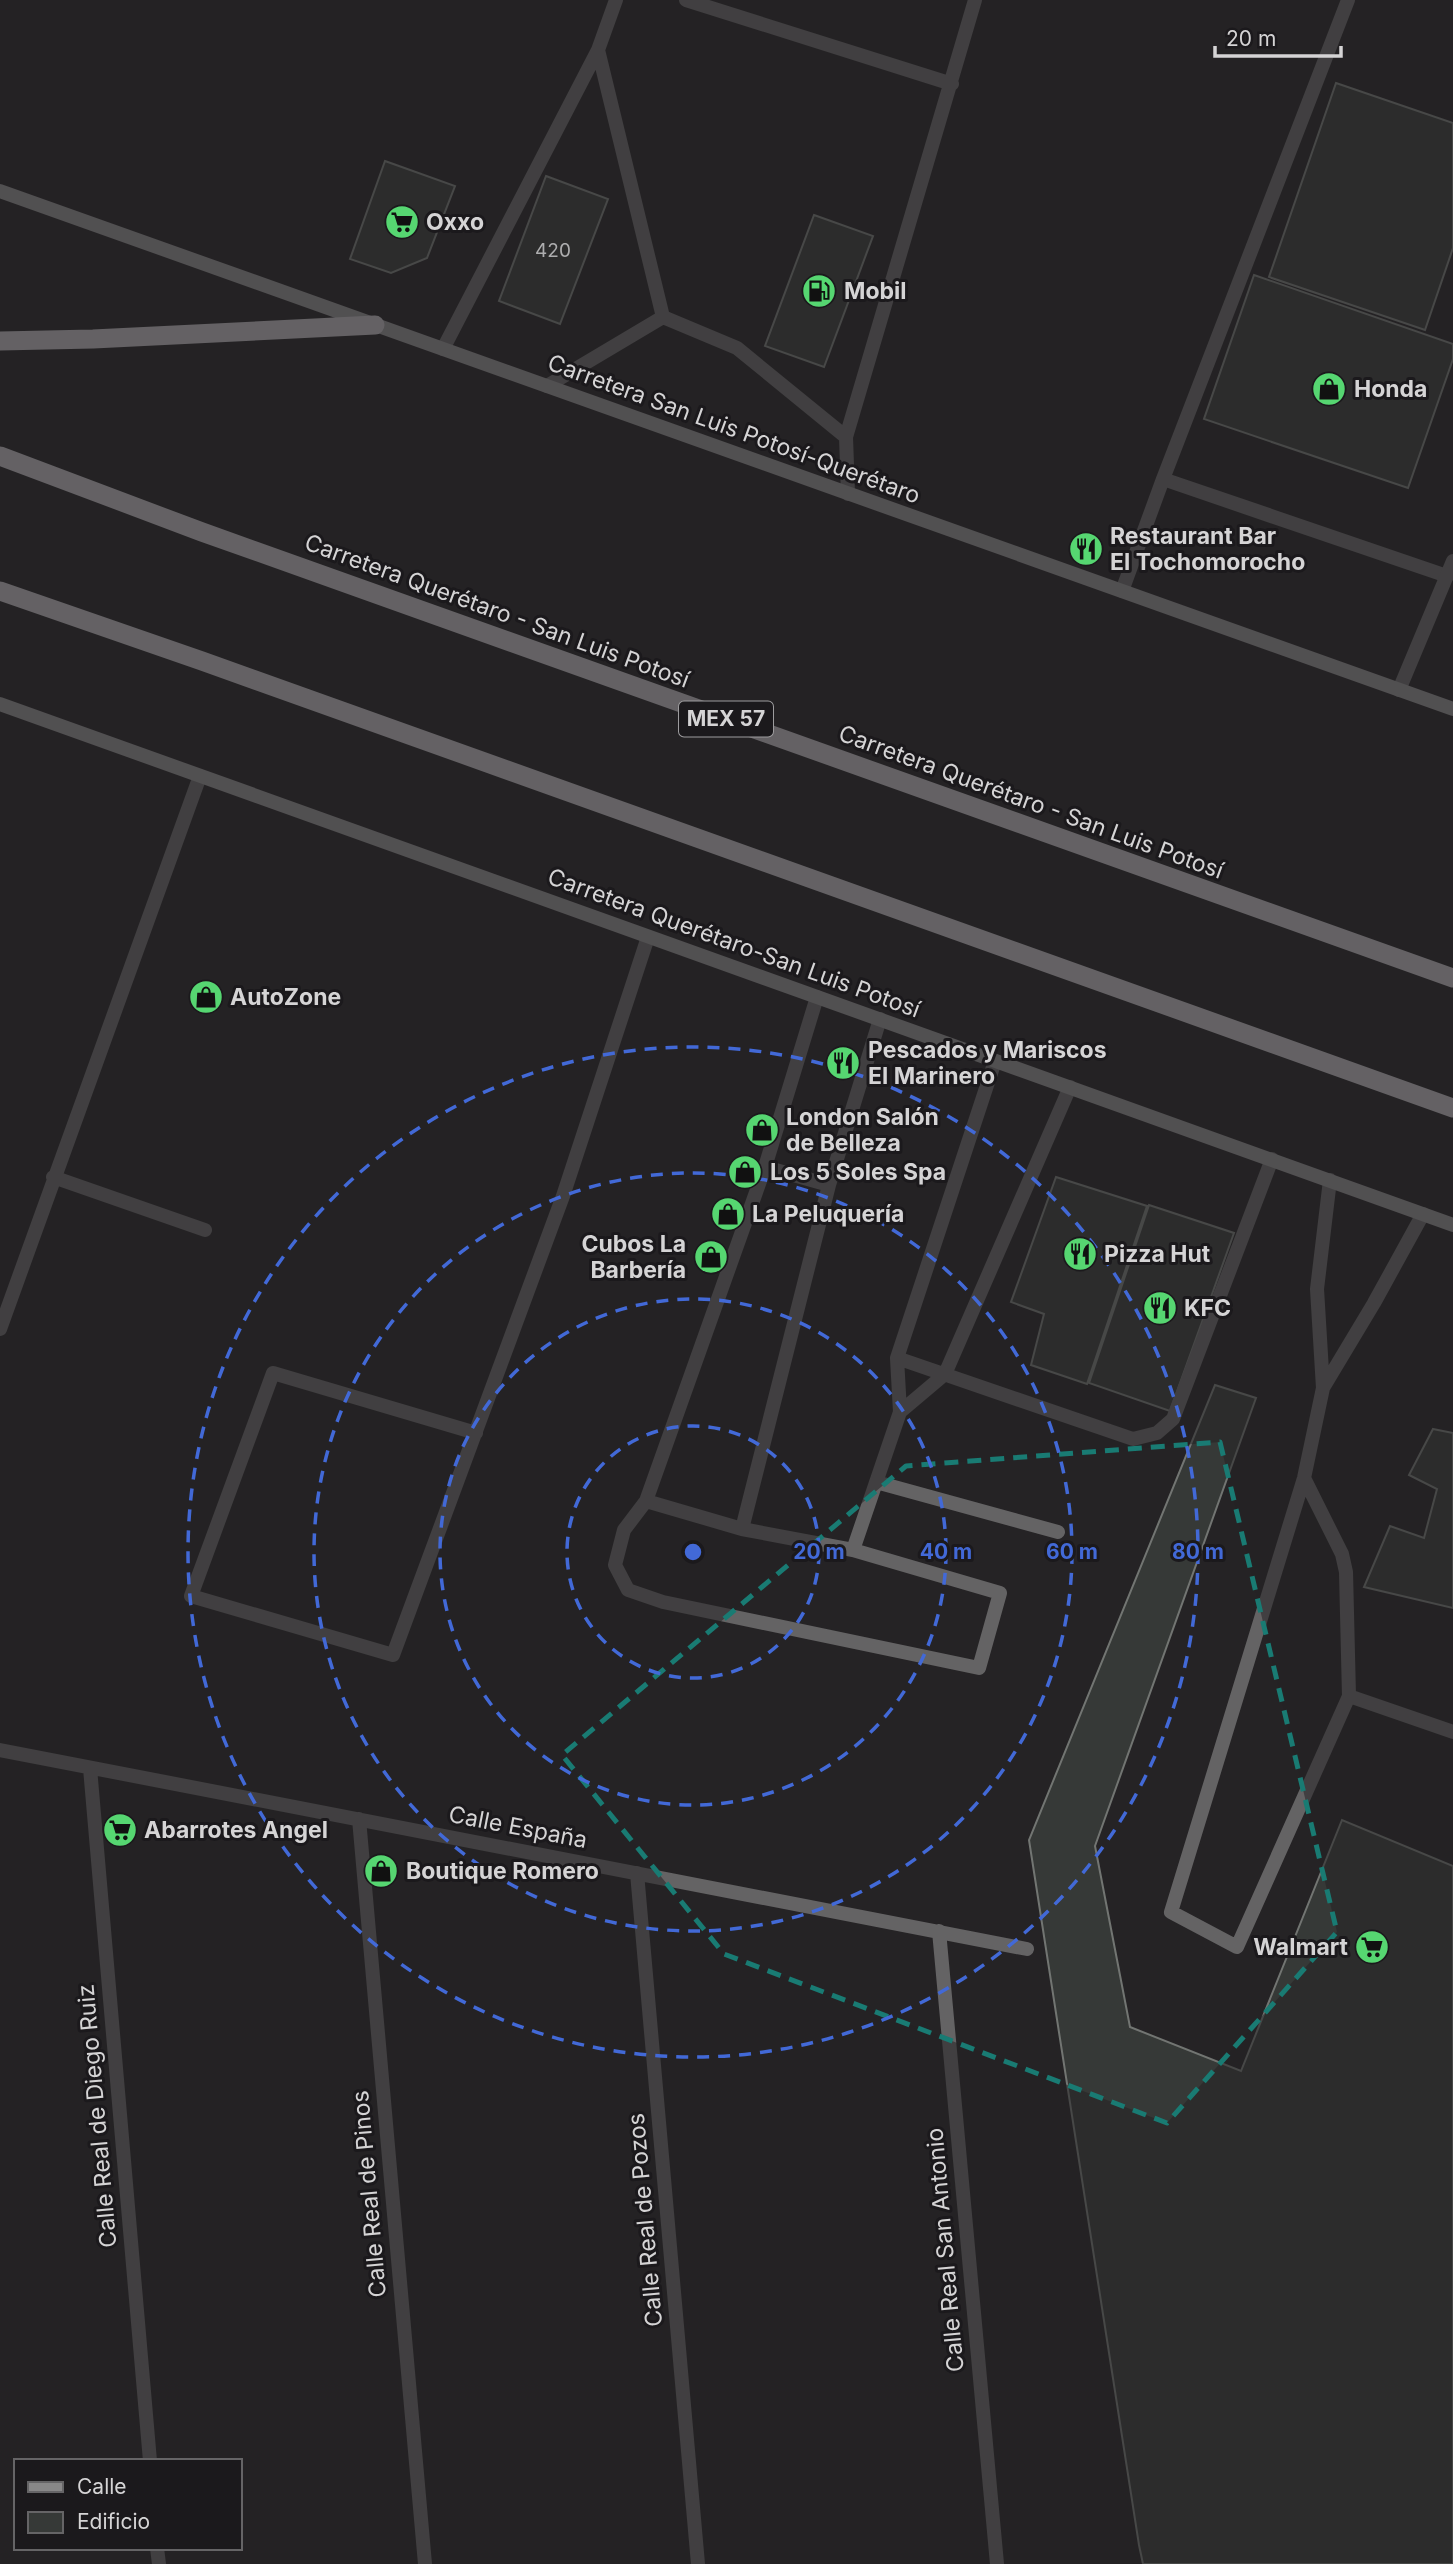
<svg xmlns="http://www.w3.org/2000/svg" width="1453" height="2564" viewBox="0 0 1453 2564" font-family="Inter,sans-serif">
<rect width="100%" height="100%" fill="#252325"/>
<path fill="#363937" stroke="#727572" stroke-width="2" d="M 1336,83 L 1453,123 L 1453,248 L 1425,330 L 1269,277 Z
M 385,161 L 455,186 L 427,258 L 391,273 L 350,259 Z
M 546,176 L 608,199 L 560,324 L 499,301 Z
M 814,215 L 873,236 L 824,367 L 765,346 Z
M 1254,275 L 1453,344 L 1453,359 L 1408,488 L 1204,419 Z
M 1056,1177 L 1147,1206 L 1087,1384 L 1031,1365 L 1044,1314 L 1011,1302 Z
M 1149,1205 L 1234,1233 L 1170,1411 L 1089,1383 Z
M 1215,1385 L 1256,1398 L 1095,1846 L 1130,2027 L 1241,2071 L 1342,1820 L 1453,1866 L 1453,2564 L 1143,2564 L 1139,2545 L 1029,1840 Z
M 1433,1429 L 1453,1433 L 1453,1608 L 1364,1587 L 1390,1526 L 1424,1538 L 1437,1489 L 1409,1475 Z"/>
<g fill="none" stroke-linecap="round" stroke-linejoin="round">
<path stroke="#646364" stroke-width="14" d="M 686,0 L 952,84
M 598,50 L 663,317
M 443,349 L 598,50 L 616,0
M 547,386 L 663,317 L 737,348 L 846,437
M 1163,479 L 1348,0
M 848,494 L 846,437 L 975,0
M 1122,591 L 1163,479 L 1447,576
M 765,1167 L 829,1185
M 53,1177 L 205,1230
M 1330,1180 L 1317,1289 L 1323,1388 L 1304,1478 L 1171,1912 L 1237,1947 L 1349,1696 L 1453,1732
M 0,1329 L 200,776
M 897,1358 L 1133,1439 L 1157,1433 L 1173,1419 L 1272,1159
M 1323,1388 L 1374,1303 L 1423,1214
M 900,1412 L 945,1374 L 1070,1087
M 476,1433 L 273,1373 L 191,1596 L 393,1655 L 563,1196 L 648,937
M 1304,1478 L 1342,1554 L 1346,1572 L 1349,1696
M 876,1482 L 1058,1532
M 646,1501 L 765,1167 L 817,997
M 742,1529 L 829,1185 L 880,1019
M 853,1550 L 1000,1593 L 979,1668 L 663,1602 L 628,1590 L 615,1565 L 624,1530 L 646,1501 L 742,1529 L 853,1550 L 900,1412 L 897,1358 L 995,1061"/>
<path stroke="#646364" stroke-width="14" d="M 0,1750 L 1027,1949
M 90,1768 L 150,2461
M 359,1819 L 425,2564
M 637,1873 L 698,2564
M 939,1931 L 997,2564
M 157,2548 L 159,2564"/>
<path stroke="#646364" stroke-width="14" d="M 1399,690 L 1453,561"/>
<path stroke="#888788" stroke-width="14" d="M 0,191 L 1453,709
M 0,704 L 1453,1225"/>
<path stroke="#b1aeb2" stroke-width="19" d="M 0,341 L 93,339 L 375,325
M 0,456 L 202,532 L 1453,978
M 0,591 L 202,661 L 1453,1108"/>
</g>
<path d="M0 0H1453V2564H0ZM 1220,1442 L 1337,1932 L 1167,2123 L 724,1954 L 562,1755 L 906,1466 Z" fill="#252325" fill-opacity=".55" fill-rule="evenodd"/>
<path fill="none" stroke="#197b73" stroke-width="5" stroke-dasharray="14 9" stroke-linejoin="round" d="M 1220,1442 L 1337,1932 L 1167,2123 L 724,1954 L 562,1755 L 906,1466 Z"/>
<g fill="none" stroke="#4269d7" stroke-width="3.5" stroke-dasharray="12 9">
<circle cx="693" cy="1552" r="126"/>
<circle cx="693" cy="1552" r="253"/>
<circle cx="693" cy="1552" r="379"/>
<circle cx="693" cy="1552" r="505"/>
</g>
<defs>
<g id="supermarket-disc" transform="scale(1.75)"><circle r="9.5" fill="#56d671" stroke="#1b191c"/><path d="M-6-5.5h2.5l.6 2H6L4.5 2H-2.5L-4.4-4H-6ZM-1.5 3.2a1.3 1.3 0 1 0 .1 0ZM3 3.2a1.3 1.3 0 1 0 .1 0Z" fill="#111"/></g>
<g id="fuel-disc" transform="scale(1.75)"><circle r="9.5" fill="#56d671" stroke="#1b191c"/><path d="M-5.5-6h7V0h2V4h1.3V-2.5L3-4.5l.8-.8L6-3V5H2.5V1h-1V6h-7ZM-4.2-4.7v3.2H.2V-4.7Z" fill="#111"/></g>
<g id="shop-disc" transform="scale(1.75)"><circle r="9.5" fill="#56d671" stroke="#1b191c"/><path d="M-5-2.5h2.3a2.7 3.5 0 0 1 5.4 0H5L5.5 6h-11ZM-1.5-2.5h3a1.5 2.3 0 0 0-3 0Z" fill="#111"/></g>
<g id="restaurant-disc" transform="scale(1.75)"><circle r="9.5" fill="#56d671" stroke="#1b191c"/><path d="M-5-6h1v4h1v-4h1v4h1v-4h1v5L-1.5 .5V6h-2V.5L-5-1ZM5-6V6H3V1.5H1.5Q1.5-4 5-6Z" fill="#111"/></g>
</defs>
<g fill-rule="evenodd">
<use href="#supermarket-disc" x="402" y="222"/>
<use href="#fuel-disc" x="819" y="291"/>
<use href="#shop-disc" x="1329" y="389"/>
<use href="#restaurant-disc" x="1086" y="549"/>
<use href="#shop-disc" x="206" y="997"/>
<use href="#restaurant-disc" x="843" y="1063"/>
<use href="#shop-disc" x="762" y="1130"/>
<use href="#shop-disc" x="745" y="1172"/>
<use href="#shop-disc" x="728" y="1214"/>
<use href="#restaurant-disc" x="1080" y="1254"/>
<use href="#shop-disc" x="711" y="1257"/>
<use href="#restaurant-disc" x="1160" y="1308"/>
<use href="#supermarket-disc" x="120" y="1830"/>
<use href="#shop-disc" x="381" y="1871"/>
<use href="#supermarket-disc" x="1372" y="1947"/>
</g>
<g text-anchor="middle" stroke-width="6" stroke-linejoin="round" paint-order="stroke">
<g font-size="19" fill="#adadae">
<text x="553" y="257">420</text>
</g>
<rect fill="#1b191c" stroke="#9d9c9e" stroke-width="2" x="679" y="701.5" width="94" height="35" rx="5"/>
<g font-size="21" font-weight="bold" fill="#d5d4d5">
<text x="726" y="726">MEX 57</text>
</g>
<g font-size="23" font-weight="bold" fill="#d5d4d5" stroke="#1b191c" text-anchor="start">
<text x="426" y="230">Oxxo</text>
<text x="844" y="299">Mobil</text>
<text x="1354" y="397">Honda</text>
<text x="1110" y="544">Restaurant Bar<tspan x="1110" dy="26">El Tochomorocho</tspan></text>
<text x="230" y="1005">AutoZone</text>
<text x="868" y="1058">Pescados y Mariscos<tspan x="868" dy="26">El Marinero</tspan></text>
<text x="786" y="1125">London Salón<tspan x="786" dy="26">de Belleza</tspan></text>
<text x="770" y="1180">Los 5 Soles Spa</text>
<text x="752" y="1222">La Peluquería</text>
<text x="686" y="1252" text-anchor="end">Cubos La<tspan x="686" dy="26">Barbería</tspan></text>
<text x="1104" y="1262">Pizza Hut</text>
<text x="1184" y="1316">KFC</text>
<text x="144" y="1838">Abarrotes Angel</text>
<text x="406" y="1879">Boutique Romero</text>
<text x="1348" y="1955" text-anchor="end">Walmart</text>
</g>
<g font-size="23" fill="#d5d4d5" stroke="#1b191c">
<text transform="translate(734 429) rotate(20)" y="8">Carretera San Luis Potosí-Querétaro</text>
<text transform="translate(497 611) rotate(20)" y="8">Carretera Querétaro - San Luis Potosí</text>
<text transform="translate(1031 802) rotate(20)" y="8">Carretera Querétaro - San Luis Potosí</text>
<text transform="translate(734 943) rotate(20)" y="8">Carretera Querétaro-San Luis Potosí</text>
<text transform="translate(518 1827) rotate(11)" y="8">Calle España</text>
<text transform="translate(97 2116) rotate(-95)" y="8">Calle Real de Diego Ruiz</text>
<text transform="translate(369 2194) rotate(-95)" y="8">Calle Real de Pinos</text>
<text transform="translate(645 2220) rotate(-95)" y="8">Calle Real de Pozos</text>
<text transform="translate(945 2250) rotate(-95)" y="8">Calle Real San Antonio</text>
</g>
</g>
<circle cx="693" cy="1552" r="10" fill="#4269d7" stroke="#1b191c" stroke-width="3.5"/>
<g font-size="21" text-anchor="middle" font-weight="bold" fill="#4269d7" stroke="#1b191c" stroke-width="6" stroke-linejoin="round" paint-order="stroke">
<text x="819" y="1559">20 m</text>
<text x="946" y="1559">40 m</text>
<text x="1072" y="1559">60 m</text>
<text x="1198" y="1559">80 m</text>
</g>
<rect x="14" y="2459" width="228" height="91" fill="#1b191c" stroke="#656466" stroke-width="2"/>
<rect x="28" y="2482" width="35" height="10" fill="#888788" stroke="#656466" stroke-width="2"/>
<text x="77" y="2494" font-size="21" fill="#d5d4d5">Calle</text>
<rect x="28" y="2512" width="35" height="21" fill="#363937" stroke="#656466" stroke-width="2"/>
<text x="77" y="2529" font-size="21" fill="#d5d4d5">Edificio</text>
<path d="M1215 46v10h126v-10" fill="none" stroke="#d5d4d5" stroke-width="3.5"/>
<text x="1226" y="46" font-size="21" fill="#d5d4d5" stroke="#1b191c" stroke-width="5" paint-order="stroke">20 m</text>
</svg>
